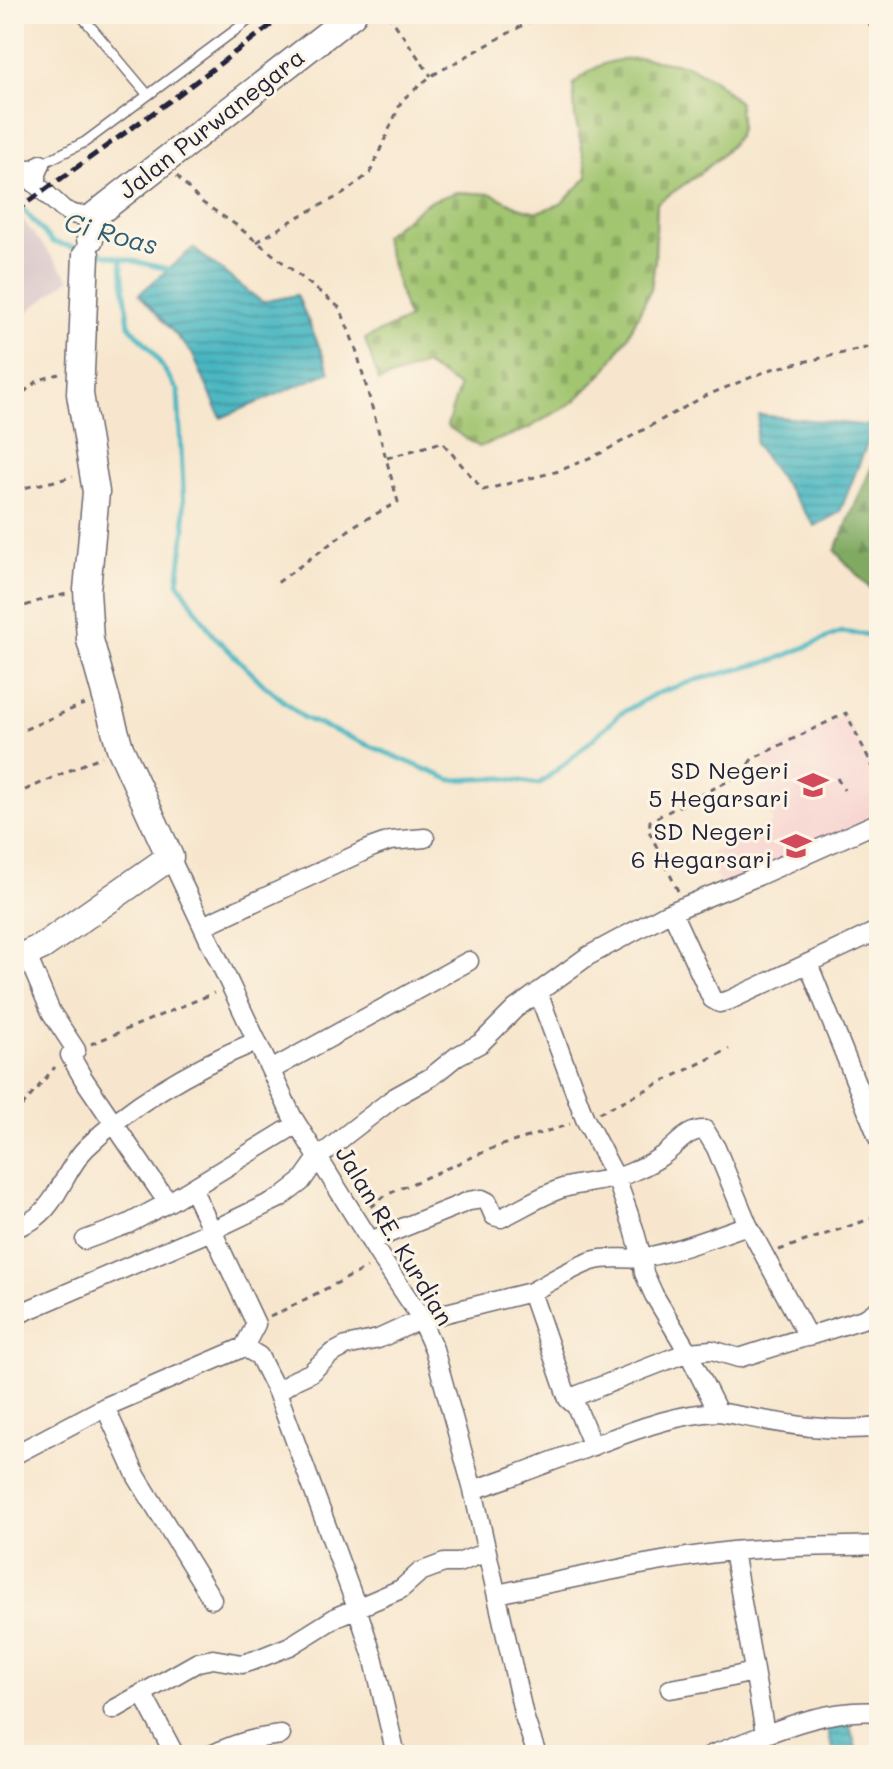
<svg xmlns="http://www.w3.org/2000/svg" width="893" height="1769" viewBox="0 0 893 1769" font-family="Mali,sans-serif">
<defs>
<pattern id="forest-firs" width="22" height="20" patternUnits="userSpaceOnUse" patternTransform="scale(2)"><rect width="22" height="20" fill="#80aa62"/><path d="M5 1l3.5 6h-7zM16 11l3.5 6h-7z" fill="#688a52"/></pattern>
<pattern id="cemetery-stones" width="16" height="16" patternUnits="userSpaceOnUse" patternTransform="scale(2)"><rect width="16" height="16" fill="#a1c56f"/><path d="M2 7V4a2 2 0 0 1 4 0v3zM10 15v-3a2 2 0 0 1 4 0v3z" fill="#8aa961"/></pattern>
<pattern id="water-rules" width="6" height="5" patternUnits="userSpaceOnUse" patternTransform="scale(2)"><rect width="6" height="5" fill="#47b6c1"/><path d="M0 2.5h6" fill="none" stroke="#3b949e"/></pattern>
</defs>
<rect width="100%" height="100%" fill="#fcf5e5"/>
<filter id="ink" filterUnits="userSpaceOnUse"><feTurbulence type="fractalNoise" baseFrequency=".0125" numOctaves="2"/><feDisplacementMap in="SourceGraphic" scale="16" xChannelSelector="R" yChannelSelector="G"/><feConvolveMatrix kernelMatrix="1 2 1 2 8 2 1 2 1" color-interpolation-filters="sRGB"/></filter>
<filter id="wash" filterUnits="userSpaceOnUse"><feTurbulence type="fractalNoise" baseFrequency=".006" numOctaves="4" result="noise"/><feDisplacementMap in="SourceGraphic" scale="32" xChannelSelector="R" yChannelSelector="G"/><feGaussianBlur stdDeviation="1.8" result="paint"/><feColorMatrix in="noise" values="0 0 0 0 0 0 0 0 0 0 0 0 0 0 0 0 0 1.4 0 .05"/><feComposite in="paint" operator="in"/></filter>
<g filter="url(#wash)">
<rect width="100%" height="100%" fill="#f7e6cd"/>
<path fill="#f7d0cf" d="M 845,715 L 879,782 L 879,820 L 722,888 L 706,856 L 773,823 L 758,790 L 772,783 L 760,757 Z"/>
<path fill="#d2bec5" d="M 14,209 L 70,279 L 14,322 Z"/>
<path fill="url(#forest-firs)" stroke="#51664e" stroke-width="2" d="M 879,450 L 879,658 L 877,647 L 877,596 L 835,551 Z"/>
<path fill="url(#cemetery-stones)" stroke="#627455" stroke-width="2" d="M 643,58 L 687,65 L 715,80 L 739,103 C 739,111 741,121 740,128 C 736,153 677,189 657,203 L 655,261 L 651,289 L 628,336 L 606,370 L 575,401 L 527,429 L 479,447 L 447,426 L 459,387 L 425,365 L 379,381 L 365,339 L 408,319 L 383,236 L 428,202 L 457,192 L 492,194 L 518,207 L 537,212 L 561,204 L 588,177 L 575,117 L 573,85 C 596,63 611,59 643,58 Z"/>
<path fill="url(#water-rules)" stroke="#346c7e" stroke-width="2" d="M 193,248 L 262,302 L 297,295 L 330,372 L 221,418 L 192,353 L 139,294 Z
M 759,415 L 874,426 L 840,512 L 815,526 L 755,444 Z
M 847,1716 L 858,1754 L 835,1755 L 825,1723 Z"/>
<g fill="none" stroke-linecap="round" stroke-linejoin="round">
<path stroke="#47b6c1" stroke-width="5" d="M 14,199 L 52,242 L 81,249
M 95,252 L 168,269
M 121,258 L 129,325 L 150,348 L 178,391 L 185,528 L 178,582 L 213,635 L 262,683 L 304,718 L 451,780 L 503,778 L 539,784 L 572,758 L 620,714 L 655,694 L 696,680 L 775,660 L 841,632 L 879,636"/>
</g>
</g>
<g filter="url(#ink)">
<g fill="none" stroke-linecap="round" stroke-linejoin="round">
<g stroke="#6d676e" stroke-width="12">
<path id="lane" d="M 80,14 L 148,95
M 14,165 L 41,164 L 85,142 L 257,14"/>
</g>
<g stroke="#6d676e" stroke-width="21">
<path id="street" d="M 14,171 L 28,177 L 64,210 L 76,215 L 95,215
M 37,185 L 37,174 L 41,164
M 170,857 L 292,1116 L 379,1255 L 417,1312 L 434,1349 L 473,1490 L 524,1716 L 537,1755
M 672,912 L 712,999 L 719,1003 L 730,1000 L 879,930
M 203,926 L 373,847 L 390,841 L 425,838
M 26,953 L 51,1012 L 76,1050
M 808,963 L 879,1140
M 538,992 L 585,1119 L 616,1178 L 634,1229 L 642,1258 L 644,1273 L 654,1295 L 688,1352 L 718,1412
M 70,1055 L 83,1078 L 159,1190 L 165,1198 L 171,1201 L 297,1124
M 271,1070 L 469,961
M 748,1225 L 808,1337
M 14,1229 C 19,1226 26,1224 31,1221 C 58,1205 64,1170 86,1148 C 134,1101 195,1067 257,1041
M 85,1240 L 128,1224 L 171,1201
M 370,1241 L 469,1201 L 482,1199 L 488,1202 L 494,1216 L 501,1218 C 522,1208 542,1195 563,1188 C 587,1181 613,1182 636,1170 C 645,1166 655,1161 663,1155 C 677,1146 686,1129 705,1130 L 716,1148 L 748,1225 C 715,1236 682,1250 647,1257 C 629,1261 610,1255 592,1261 C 569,1269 551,1282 531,1292
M 14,1316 L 213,1230 L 280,1198 L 301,1182 L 318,1158 L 347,1134 L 395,1097 L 431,1077 L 457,1056 L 481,1043 L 515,1009 L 588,956 L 666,914 L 758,876 L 879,822
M 277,1392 L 295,1380 L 310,1373 L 331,1354 L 346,1346 L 378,1339 L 422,1319 L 531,1292 L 568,1399 L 688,1352 L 712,1350 L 739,1358 L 866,1318 L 879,1309
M 568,1399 L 576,1406 L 593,1446
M 105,1407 L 244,1347 L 256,1324 L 192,1188
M 14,1455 L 105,1407 L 137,1477 L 212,1599
M 473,1490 C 516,1476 557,1459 600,1443 C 638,1429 676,1414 718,1412 C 771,1421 825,1434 879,1427
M 733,1551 L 765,1733
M 497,1594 C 575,1578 653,1560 732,1551 C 781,1546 830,1547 879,1545
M 670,1689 L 705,1683 L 753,1672
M 142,1693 L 175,1755
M 113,1710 L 198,1662 L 213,1659 L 242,1664 L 255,1660 L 290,1646 L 338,1616 L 357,1608 L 277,1392 L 259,1356 L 244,1347
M 211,1755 C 236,1743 254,1738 281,1735
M 396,1755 L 374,1660 L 357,1608 L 401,1589 L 420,1572 L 444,1563 L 458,1563 L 487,1552
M 711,1755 C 768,1735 817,1708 879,1712"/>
</g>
<g stroke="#6d676e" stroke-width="29">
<path id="secondary" d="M 90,239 L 95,215 L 353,14
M 14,960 L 43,946 L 170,857 L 120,748 L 90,640 L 87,590 L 96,492 L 80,394 L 86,255"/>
</g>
<path stroke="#6d676e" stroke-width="3" stroke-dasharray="6 6" stroke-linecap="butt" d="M 388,14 L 431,76
M 863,14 L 879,41
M 628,18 L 633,14
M 177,176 L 200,201 L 236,225 L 340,308 L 356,349 L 398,502 L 357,524 L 273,586
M 257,242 L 298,217 L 343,194 L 370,173 L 402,100 L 431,76 L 527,23 L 540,14
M 14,400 L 39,380 L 59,374
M 387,458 L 442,442 L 483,490 L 559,471 L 601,453 L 705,396 L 772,369 L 879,345
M 14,490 L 73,477
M 14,610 L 44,599 L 67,594
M 14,734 L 84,704
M 837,778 L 844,790
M 14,795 L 102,756
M 678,891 L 649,831 L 650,821 L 742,774 L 752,759 L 846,713 L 879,779
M 91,1044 L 214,993
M 599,1113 L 729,1049
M 14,1116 L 55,1067
M 371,1207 L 386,1195 L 493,1148 L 570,1124
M 779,1250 L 879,1216
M 270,1317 L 367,1268"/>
<use href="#lane" stroke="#fff" stroke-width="9"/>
<use href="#street" stroke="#fff" stroke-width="18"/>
<use href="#secondary" stroke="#fff" stroke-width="26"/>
<path stroke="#22223b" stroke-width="5" stroke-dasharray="12 6" stroke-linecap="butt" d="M 14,212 L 178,95 L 286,14"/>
</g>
</g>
<defs>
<g id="school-bare" transform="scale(2.4)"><path d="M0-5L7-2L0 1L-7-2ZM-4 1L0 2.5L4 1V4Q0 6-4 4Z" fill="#d1495b" stroke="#fcf5e5" stroke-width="2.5" paint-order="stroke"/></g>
</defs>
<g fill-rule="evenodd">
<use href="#school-bare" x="813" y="785"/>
<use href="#school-bare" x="796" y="846"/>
</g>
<g text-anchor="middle" stroke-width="6" stroke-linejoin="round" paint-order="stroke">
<g font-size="24" fill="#22223b" stroke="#fcf5e5">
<text transform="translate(212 124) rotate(-38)" y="8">Jalan Purwanegara</text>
<text transform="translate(394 1236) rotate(59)" y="8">Jalan RE. Kurdian</text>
</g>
<g font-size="24" fill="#22223b" stroke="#fcf5e5" text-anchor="end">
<text x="789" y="779">SD Negeri<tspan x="789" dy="28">5 Hegarsari</tspan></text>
<text x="772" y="840">SD Negeri<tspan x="772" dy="28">6 Hegarsari</tspan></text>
</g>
<g font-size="26" font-style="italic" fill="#315d71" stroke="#fcf5e5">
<text transform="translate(111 234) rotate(15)" y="9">Ci Roas</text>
</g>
</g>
<rect width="893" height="1769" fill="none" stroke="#fcf5e5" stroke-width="48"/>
</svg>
